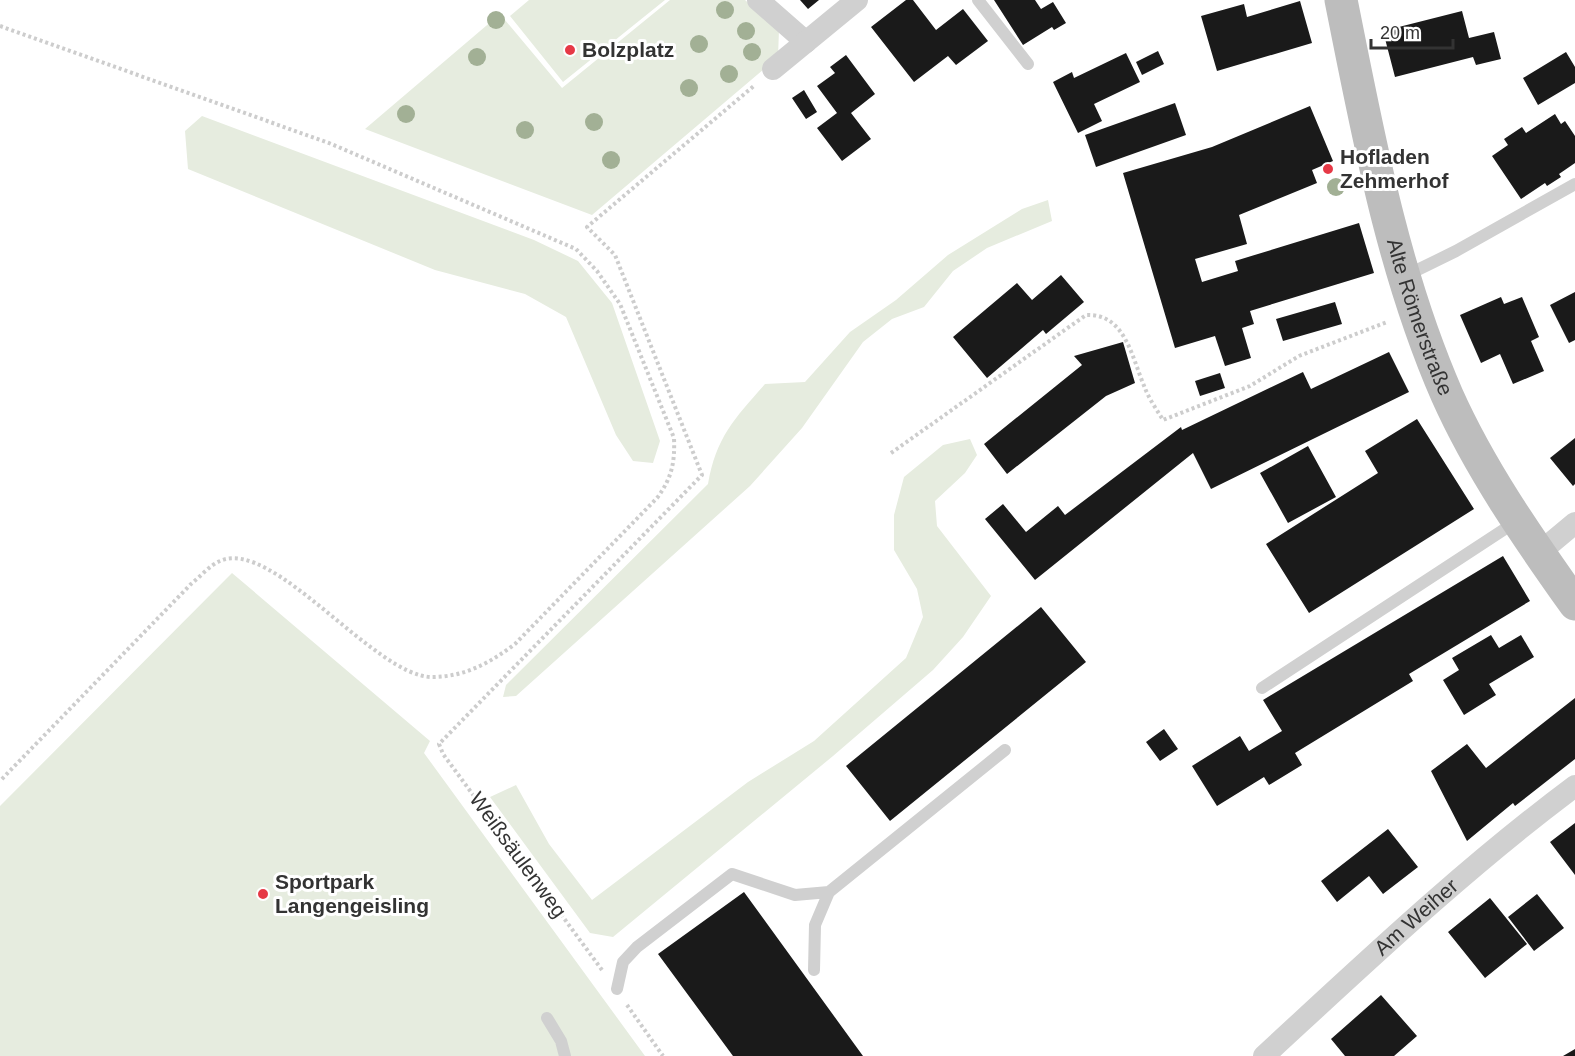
<svg xmlns="http://www.w3.org/2000/svg" width="1575" height="1056" viewBox="0 0 1575 1056" font-family="Arial,sans-serif">
<rect width="100%" height="100%" fill="#fff"/>
<path fill="#e6ecdf" d="M 529,0 L 665,0 L 563,82 L 510,16 Z
M 670,0 L 745,0 L 779,30 L 778,57 L 592,215 L 365,129 L 500,14 L 562,88 Z
M 202,116 L 534,240 L 578,261 L 612,303 L 660,441 L 653,463 L 633,461 L 616,435 L 566,317 L 525,294 L 435,270 L 188,169 L 185,131 Z
M 1048,200 L 1052,221 L 987,248 L 953,271 L 924,307 L 892,319 L 863,342 L 802,428 L 750,486 L 516,696 L 503,697 L 506,685 L 708,484 C 716,437 735,418 765,384 L 805,382 L 850,332 L 896,300 L 948,255 L 1022,209 Z
M 970,439 L 977,455 L 965,473 L 935,501 L 937,526 L 991,596 L 963,637 L 933,670 L 833,756 L 613,937 L 590,933 L 490,797 L 516,785 L 549,844 L 592,900 L 748,782 L 814,741 L 906,658 L 923,617 L 917,589 L 894,550 L 894,515 L 904,477 L 943,445 Z
M 232,573 L 430,741 L 424,753 L 645,1056 L 0,1056 L 0,806 Z"/>
<path fill="#1a1a1a" d="M 800,0 L 819,0 L 808,9 Z
M 906,0 L 913,0 L 936,30 L 963,9 L 988,41 L 956,65 L 948,56 L 914,82 L 871,27 Z
M 994,0 L 1035,0 L 1041,9 L 1053,2 L 1066,23 L 1054,30 L 1052,27 L 1023,45 Z
M 1300,1 L 1312,43 L 1217,71 L 1201,16 L 1244,4 L 1247,17 Z
M 1462,11 L 1469,38 L 1494,32 L 1501,59 L 1476,65 L 1473,57 L 1395,77 L 1383,31 Z
M 1158,51 L 1164,64 L 1142,75 L 1136,62 Z
M 1566,52 L 1575,67 L 1575,83 L 1538,105 L 1523,78 Z
M 1126,53 L 1140,82 L 1094,104 L 1102,121 L 1078,133 L 1053,82 L 1072,72 L 1074,78 Z
M 846,55 L 875,94 L 851,113 L 871,139 L 842,161 L 817,128 L 837,113 L 817,86 L 835,73 L 830,67 Z
M 804,90 L 817,112 L 806,119 L 792,98 Z
M 1175,103 L 1186,135 L 1096,167 L 1085,135 Z
M 1310,106 L 1333,161 L 1312,170 L 1317,183 L 1239,215 L 1247,244 L 1195,259 L 1202,282 L 1238,271 L 1235,261 L 1359,223 L 1374,273 L 1250,311 L 1254,324 L 1242,328 L 1251,358 L 1225,366 L 1215,336 L 1175,348 L 1123,173 L 1212,147 Z
M 1555,114 L 1561,124 L 1565,121 L 1575,136 L 1575,163 L 1559,174 L 1561,177 L 1547,186 L 1545,183 L 1521,199 L 1492,156 L 1508,145 L 1504,139 L 1522,127 L 1526,133 Z
M 1061,275 L 1084,302 L 1046,334 L 1043,330 L 987,378 L 953,337 L 1017,283 L 1032,300 Z
M 1575,292 L 1575,340 L 1569,343 L 1550,305 Z
M 1501,297 L 1504,304 L 1522,297 L 1539,337 L 1531,341 L 1544,371 L 1513,384 L 1500,354 L 1481,363 L 1460,315 Z
M 1335,302 L 1342,324 L 1283,341 L 1276,319 Z
M 1123,342 L 1135,383 L 1106,396 L 1007,474 L 984,444 L 1082,365 L 1074,356 Z
M 1389,352 L 1409,392 L 1211,489 L 1193,453 L 1035,580 L 985,519 L 1003,504 L 1026,532 L 1058,506 L 1065,515 L 1181,427 L 1182,430 L 1303,372 L 1311,389 Z
M 1220,373 L 1225,388 L 1200,396 L 1195,381 Z
M 1417,419 L 1474,509 L 1309,613 L 1266,544 L 1378,473 L 1365,451 Z
M 1575,438 L 1575,484 L 1573,486 L 1550,458 Z
M 1308,446 L 1336,497 L 1288,523 L 1260,473 Z
M 1503,556 L 1530,601 L 1409,674 L 1413,681 L 1295,753 L 1302,765 L 1269,785 L 1264,777 L 1217,806 L 1192,766 L 1240,736 L 1249,751 L 1282,731 L 1263,700 Z
M 1041,607 L 1086,662 L 890,821 L 846,766 Z
M 1491,635 L 1499,648 L 1521,635 L 1534,657 L 1489,684 L 1496,695 L 1464,715 L 1443,680 L 1459,670 L 1452,658 Z
M 1575,698 L 1575,759 L 1515,806 L 1513,803 L 1467,841 L 1431,771 L 1467,744 L 1486,768 Z
M 1164,729 L 1178,749 L 1160,761 L 1146,742 Z
M 1575,823 L 1575,875 L 1550,842 Z
M 1388,829 L 1418,867 L 1383,894 L 1369,876 L 1337,902 L 1321,881 Z
M 744,892 L 855,1045 L 863,1056 L 733,1056 L 658,954 Z
M 1537,894 L 1564,928 L 1534,951 L 1508,917 Z
M 1490,898 L 1527,944 L 1485,978 L 1448,932 Z
M 1381,995 L 1417,1036 L 1394,1056 L 1345,1056 L 1331,1039 Z
M 1575,1049 L 1575,1056 L 1563,1056 Z"/>
<g fill="none" stroke-linecap="round" stroke-linejoin="round">
<path stroke="#cdcdcd" stroke-width="4" stroke-dasharray="3 3" stroke-linecap="butt" d="M 0,26 L 329,143 L 576,249 L 597,271 L 620,304 L 674,438 C 675,462 672,478 657,498 L 515,644 C 490,663 464,677 432,677 C 375,677 273,537 220,561 C 210,565 200,577 191,584 L 0,781
M 891,453 L 1086,315 C 1126,313 1132,359 1145,388 C 1149,399 1157,410 1163,420 L 1250,386 L 1299,356 L 1387,322
M 602,970 L 443,754 L 439,744 L 702,475 L 615,255 L 587,227 L 755,85
M 627,1005 L 663,1056"/>
<path stroke="#d0d0d0" stroke-width="12" d="M 978,0 L 1028,64
M 1405,276 L 1456,251 L 1575,184
M 1262,688 L 1517,521
M 814,970 L 815,925 L 829,892
M 617,989 L 623,962 L 637,947 L 732,874 L 795,895 L 829,892 L 1005,750
M 547,1018 L 561,1041 L 565,1056"/>
<g stroke="#d0d0d0" stroke-width="22">
<path d="M 758,0 L 806,42"/>
<path d="M 773,69 L 857,0"/>
<path d="M 1539,553 L 1575,523"/>
<path id="s1" d="M 1264,1056 C 1365,963 1465,868 1575,786"/>
</g>
<path stroke="#bdbdbd" stroke-width="33" id="s2" d="M 1341,0 C 1368,134 1392,269 1447,395 C 1480,469 1528,538 1575,604"/>
</g>
<g fill="#a2b095">
<circle cx="725" cy="10" r="9"/>
<circle cx="496" cy="20" r="9"/>
<circle cx="746" cy="31" r="9"/>
<circle cx="699" cy="44" r="9"/>
<circle cx="752" cy="52" r="9"/>
<circle cx="477" cy="57" r="9"/>
<circle cx="729" cy="74" r="9"/>
<circle cx="689" cy="88" r="9"/>
<circle cx="406" cy="114" r="9"/>
<circle cx="594" cy="122" r="9"/>
<circle cx="525" cy="130" r="9"/>
<circle cx="611" cy="160" r="9"/>
<circle cx="1336" cy="187" r="9"/>
</g>
<g fill="#e63946" stroke="#fff" stroke-width="2">
<circle cx="570" cy="50" r="6"/>
<circle cx="1328" cy="169" r="6"/>
<circle cx="263" cy="894" r="6"/>
</g>
<g text-anchor="middle" stroke-width="6" stroke-linejoin="round" paint-order="stroke">
<g font-size="21" font-weight="bold" fill="#333" stroke="#fff" text-anchor="start">
<text x="582" y="57">Bolzplatz</text>
<text x="1340" y="164">Hofladen<tspan x="1340" dy="24">Zehmerhof</tspan></text>
<text x="275" y="889">Sportpark<tspan x="275" dy="24">Langengeisling</tspan></text>
</g>
<g font-size="21" fill="#333" stroke="#fff">
<text dy="7" stroke="none"><textPath href="#s2" startOffset="327">Alte Römerstraße</textPath></text>
<text transform="translate(518 855) rotate(54)" y="7">Weißsäulenweg</text>
<text dy="7" stroke="none"><textPath href="#s1" startOffset="206">Am Weiher</textPath></text>
</g>
</g>
<path d="M1371 39v9h82v-9" fill="none" stroke="#333333" stroke-width="3"/>
<text x="1380" y="39" font-size="18" fill="#333333" stroke="#ffffff" stroke-width="4.5" paint-order="stroke">20 m</text>
</svg>
